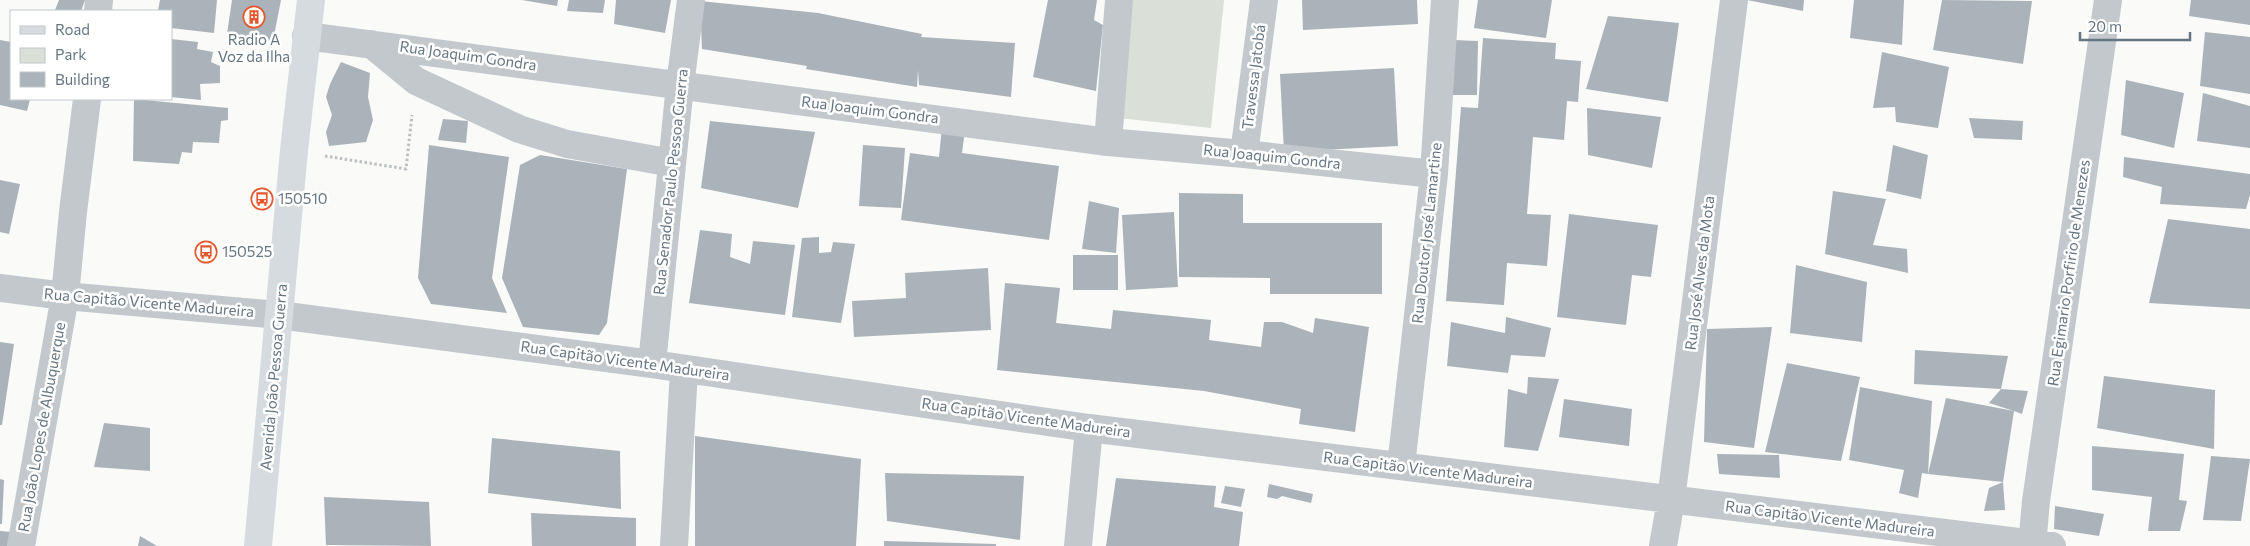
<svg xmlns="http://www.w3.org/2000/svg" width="2250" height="546" viewBox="0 0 2250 546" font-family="Commissioner,sans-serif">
<rect width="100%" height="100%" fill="#fafaf8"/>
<path fill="#dadfd7" d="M 1131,0 L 1224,0 L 1211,128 L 1118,118 Z"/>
<path fill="#aab3b9" d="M 59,0 L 85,0 L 81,11 L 59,11 L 55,10 Z
M 160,0 L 217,0 L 214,33 L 171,28 L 171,11 L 158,11 Z
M 232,0 L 281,0 L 273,41 L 227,34 Z
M 522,0 L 558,0 L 557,6 Z
M 569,0 L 605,0 L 603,13 L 567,11 Z
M 616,0 L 671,0 L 665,33 L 614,24 Z
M 1048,0 L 1097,0 L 1094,20 L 1103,25 L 1096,91 L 1033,77 Z
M 1302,0 L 1417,0 L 1418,24 L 1303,30 Z
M 1478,0 L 1552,0 L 1546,38 L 1474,28 Z
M 1747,0 L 1804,0 L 1803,11 Z
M 1854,0 L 1904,0 L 1902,45 L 1850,38 Z
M 1942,0 L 2032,1 L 2023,64 L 1933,50 Z
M 2191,0 L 2250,0 L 2250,25 L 2189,16 Z
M 700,1 L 818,13 L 922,34 L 921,37 L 1015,43 L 1011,97 L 919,85 L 918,70 L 917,87 L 806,69 L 807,66 L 702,49 Z
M 1608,16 L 1679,23 L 1668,102 L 1586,89 Z
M 2205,32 L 2250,37 L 2250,94 L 2200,86 Z
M 1483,38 L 1556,43 L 1555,59 L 1581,61 L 1578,102 L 1567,101 L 1564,140 L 1533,137 L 1527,214 L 1551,215 L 1547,266 L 1507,263 L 1504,305 L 1446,301 L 1461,107 L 1478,108 Z
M 171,39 L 198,42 L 197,49 L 213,52 L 211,62 L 220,66 L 220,83 L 200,84 L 201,100 L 171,97 Z
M 0,40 L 11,42 L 11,99 L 30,99 L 27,111 L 0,105 Z
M 1453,40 L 1478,41 L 1477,95 L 1452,95 Z
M 1882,52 L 1949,67 L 1938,128 L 1896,122 L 1895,107 L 1873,108 Z
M 341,62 L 370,73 L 368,97 L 373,120 L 366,142 L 329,146 L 326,132 L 332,115 L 326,97 L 330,84 Z
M 1394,68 L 1398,146 L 1284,152 L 1280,74 Z
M 2126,80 L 2184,93 L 2174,148 L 2121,135 Z
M 2203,93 L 2250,106 L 2250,148 L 2197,141 Z
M 134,99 L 228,108 L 228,120 L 221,121 L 219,143 L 193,142 L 192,153 L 182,152 L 179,164 L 133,161 Z
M 1587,108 L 1661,117 L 1652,168 L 1588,155 Z
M 1969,118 L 2023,121 L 2022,140 L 1974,138 Z
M 443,119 L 468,121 L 466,143 L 438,140 Z
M 710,121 L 815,132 L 798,208 L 701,188 Z
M 942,127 L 965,130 L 962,153 L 1059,166 L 1049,240 L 901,220 L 910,153 L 939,157 Z
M 429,145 L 509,157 L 492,278 L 507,313 L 431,304 L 418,278 Z
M 863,145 L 905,148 L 901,208 L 859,206 Z
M 1893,145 L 1928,155 L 1921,199 L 1886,191 Z
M 540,155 L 627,169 L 607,323 L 599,335 L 523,327 L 502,278 L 520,165 Z
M 2124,157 L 2250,174 L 2250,195 L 2246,209 L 2160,204 L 2162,187 L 2123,177 Z
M 0,180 L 20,184 L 9,234 L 0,232 Z
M 1833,191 L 1886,199 L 1873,245 L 1907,249 L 1908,273 L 1825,254 Z
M 1179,193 L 1243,194 L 1243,223 L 1382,223 L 1382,294 L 1270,294 L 1270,278 L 1179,277 Z
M 1089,201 L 1119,208 L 1116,253 L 1082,249 Z
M 1174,212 L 1178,287 L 1126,290 L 1122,215 Z
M 1569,214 L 1658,225 L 1651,277 L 1632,275 L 1626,325 L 1557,317 Z
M 2168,219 L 2250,229 L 2250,309 L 2149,303 Z
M 700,230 L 732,234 L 730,257 L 750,264 L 753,241 L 795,245 L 785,315 L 689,303 Z
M 819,237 L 819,253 L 831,252 L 833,242 L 855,244 L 841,323 L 792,317 L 802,238 Z
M 1073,255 L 1118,255 L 1118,290 L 1073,290 Z
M 1796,265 L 1867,282 L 1862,342 L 1790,333 Z
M 988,268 L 991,330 L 854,337 L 852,301 L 906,298 L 905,273 Z
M 1005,283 L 1060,288 L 1056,323 L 1111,329 L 1113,310 L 1211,320 L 1209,340 L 1261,347 L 1264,322 L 1282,322 L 1313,333 L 1315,318 L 1369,327 L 1355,432 L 1299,424 L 1301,409 L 1204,391 L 997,370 Z
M 1506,317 L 1551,328 L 1545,357 L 1511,355 L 1508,373 L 1447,366 L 1451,322 L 1505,333 Z
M 1772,327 L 1754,448 L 1704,442 L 1707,329 Z
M 0,342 L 14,344 L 2,425 L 0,425 Z
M 1915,350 L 2008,356 L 2001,389 L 2028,391 L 2022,414 L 2014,411 L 2003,482 L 1928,474 L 1946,398 L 2014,411 L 1989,403 L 2001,389 L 1914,384 Z
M 1787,363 L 1860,377 L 1841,461 L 1765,452 Z
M 2104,376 L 2215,390 L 2214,449 L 2097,428 Z
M 1528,377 L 1559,379 L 1538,451 L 1504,447 L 1508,389 L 1527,394 Z
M 1860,387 L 1932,401 L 1928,474 L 1922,473 L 1918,498 L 1899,493 L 1904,470 L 1849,460 Z
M 1564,399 L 1632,409 L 1629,446 L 1559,437 Z
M 104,423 L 150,428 L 150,471 L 94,467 Z
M 695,436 L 861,459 L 856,546 L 695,546 Z
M 492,438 L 620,451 L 621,509 L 488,493 Z
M 2092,446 L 2184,454 L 2179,500 L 2187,501 L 2180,531 L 2148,531 L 2152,497 L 2092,490 Z
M 1717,454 L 1779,455 L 1780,478 L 1719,474 Z
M 2211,456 L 2250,459 L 2241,521 L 2203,520 Z
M 885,473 L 1024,476 L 1020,540 L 887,521 Z
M 1116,478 L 1216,486 L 1214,507 L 1243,512 L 1239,546 L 1106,546 Z
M 0,479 L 4,480 L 2,524 L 0,524 Z
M 2003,482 L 2005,510 L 1984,511 L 1989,488 Z
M 1269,484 L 1313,494 L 1311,503 L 1282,496 L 1277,499 L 1267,497 Z
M 1225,486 L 1245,489 L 1241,507 L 1221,503 Z
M 324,497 L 429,502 L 431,546 L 326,545 Z
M 2055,506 L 2104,514 L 2099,536 L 2054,529 Z
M 531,513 L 636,518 L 636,546 L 532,546 Z
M 0,531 L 12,532 L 10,546 L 0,546 Z
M 140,536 L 157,546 L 138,546 Z
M 884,541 L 996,544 L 996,546 L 884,546 Z"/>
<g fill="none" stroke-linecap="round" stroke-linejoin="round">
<path stroke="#bbbfc2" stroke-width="3" stroke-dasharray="2.5 2.5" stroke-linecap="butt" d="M 325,156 L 406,169 L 412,115"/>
<path stroke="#c3c8cc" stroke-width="28" d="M 98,11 L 99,0
M 306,36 L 1108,142 L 1244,154 L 1434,174
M 371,44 L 416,81 L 519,129 L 567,144 L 672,163
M 1108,142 L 1119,0
M 1244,154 L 1264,0
M 0,288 L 65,296 L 279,315 L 652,364 L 1089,428 L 2052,546
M 652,364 L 680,85 L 691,0
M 1401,466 L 1434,174 L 1445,0
M 21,546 L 65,296 L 73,212 L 87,99
M 674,546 L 684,370
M 1078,546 L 1089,428
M 1663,546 L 1671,500 L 1734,0
M 2032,546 L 2036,501 L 2108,0"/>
<path stroke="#d6dbdf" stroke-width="28" d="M 258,546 L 294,150 L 311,0"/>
</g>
<defs>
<g id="building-ring" transform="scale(1.125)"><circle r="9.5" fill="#fff" stroke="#e4572e" stroke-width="1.5"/><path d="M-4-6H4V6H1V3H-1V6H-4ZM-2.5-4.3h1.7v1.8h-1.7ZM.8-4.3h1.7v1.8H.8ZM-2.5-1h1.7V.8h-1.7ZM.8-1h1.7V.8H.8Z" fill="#e4572e"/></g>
<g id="bus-ring" transform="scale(1.125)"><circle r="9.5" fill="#fff" stroke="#e4572e" stroke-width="1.5"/><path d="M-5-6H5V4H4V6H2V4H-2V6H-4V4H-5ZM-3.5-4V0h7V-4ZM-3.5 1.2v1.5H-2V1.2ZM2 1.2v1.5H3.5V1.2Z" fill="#e4572e"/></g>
</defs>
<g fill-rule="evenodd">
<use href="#building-ring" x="254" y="17"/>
<use href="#bus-ring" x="262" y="199"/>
<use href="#bus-ring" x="206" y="252"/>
</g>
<g text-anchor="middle" stroke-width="5" stroke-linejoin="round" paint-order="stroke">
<g font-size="15" fill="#657683" stroke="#fff" text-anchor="start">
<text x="254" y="45" text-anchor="middle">Radio A<tspan x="254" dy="17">Voz da Ilha</tspan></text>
<text x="278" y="204">150510</text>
<text x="222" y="257">150525</text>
</g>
<g font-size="15" fill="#657683" stroke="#fff">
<text transform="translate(468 56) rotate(8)" y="5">Rua Joaquim Gondra</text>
<text transform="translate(1254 77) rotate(-83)" y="5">Travessa Jatobá</text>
<text transform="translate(870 110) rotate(7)" y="5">Rua Joaquim Gondra</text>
<text transform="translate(1272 157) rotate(6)" y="5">Rua Joaquim Gondra</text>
<text transform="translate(671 182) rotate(-84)" y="5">Rua Senador Paulo Pessoa Guerra</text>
<text transform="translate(1427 233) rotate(-84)" y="5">Rua Doutor José Lamartine</text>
<text transform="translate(1700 273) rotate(-83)" y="5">Rua José Alves da Mota</text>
<text transform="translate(2069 273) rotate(-82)" y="5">Rua Egimario Porfirio de Menezes</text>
<text transform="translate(149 303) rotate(5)" y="5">Rua Capitão Vicente Madureira</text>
<text transform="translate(625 361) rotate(8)" y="5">Rua Capitão Vicente Madureira</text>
<text transform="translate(274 377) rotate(-85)" y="5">Avenida João Pessoa Guerra</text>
<text transform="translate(1026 418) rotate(8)" y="5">Rua Capitão Vicente Madureira</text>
<text transform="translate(42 427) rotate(-80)" y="5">Rua João Lopes de Albuquerque</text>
<text transform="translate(1428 470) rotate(7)" y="5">Rua Capitão Vicente Madureira</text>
<text transform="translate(1830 519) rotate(7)" y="5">Rua Capitão Vicente Madureira</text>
</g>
</g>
<rect x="10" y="10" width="162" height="90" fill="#ffffff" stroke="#c1c8cd"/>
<rect x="20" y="26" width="25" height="8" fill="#d6dbdf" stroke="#c1c8cd"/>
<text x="55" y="35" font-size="15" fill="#657683">Road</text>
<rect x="20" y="48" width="25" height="15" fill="#dadfd7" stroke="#c1c8cd"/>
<text x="55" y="60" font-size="15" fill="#657683">Park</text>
<rect x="20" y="72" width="25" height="15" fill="#aab3b9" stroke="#c1c8cd"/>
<text x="55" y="85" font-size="15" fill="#657683">Building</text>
<path d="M2080 32v8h110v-8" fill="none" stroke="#657683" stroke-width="2.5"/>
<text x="2088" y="32" font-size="15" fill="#657683" stroke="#ffffff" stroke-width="4" paint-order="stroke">20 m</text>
</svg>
